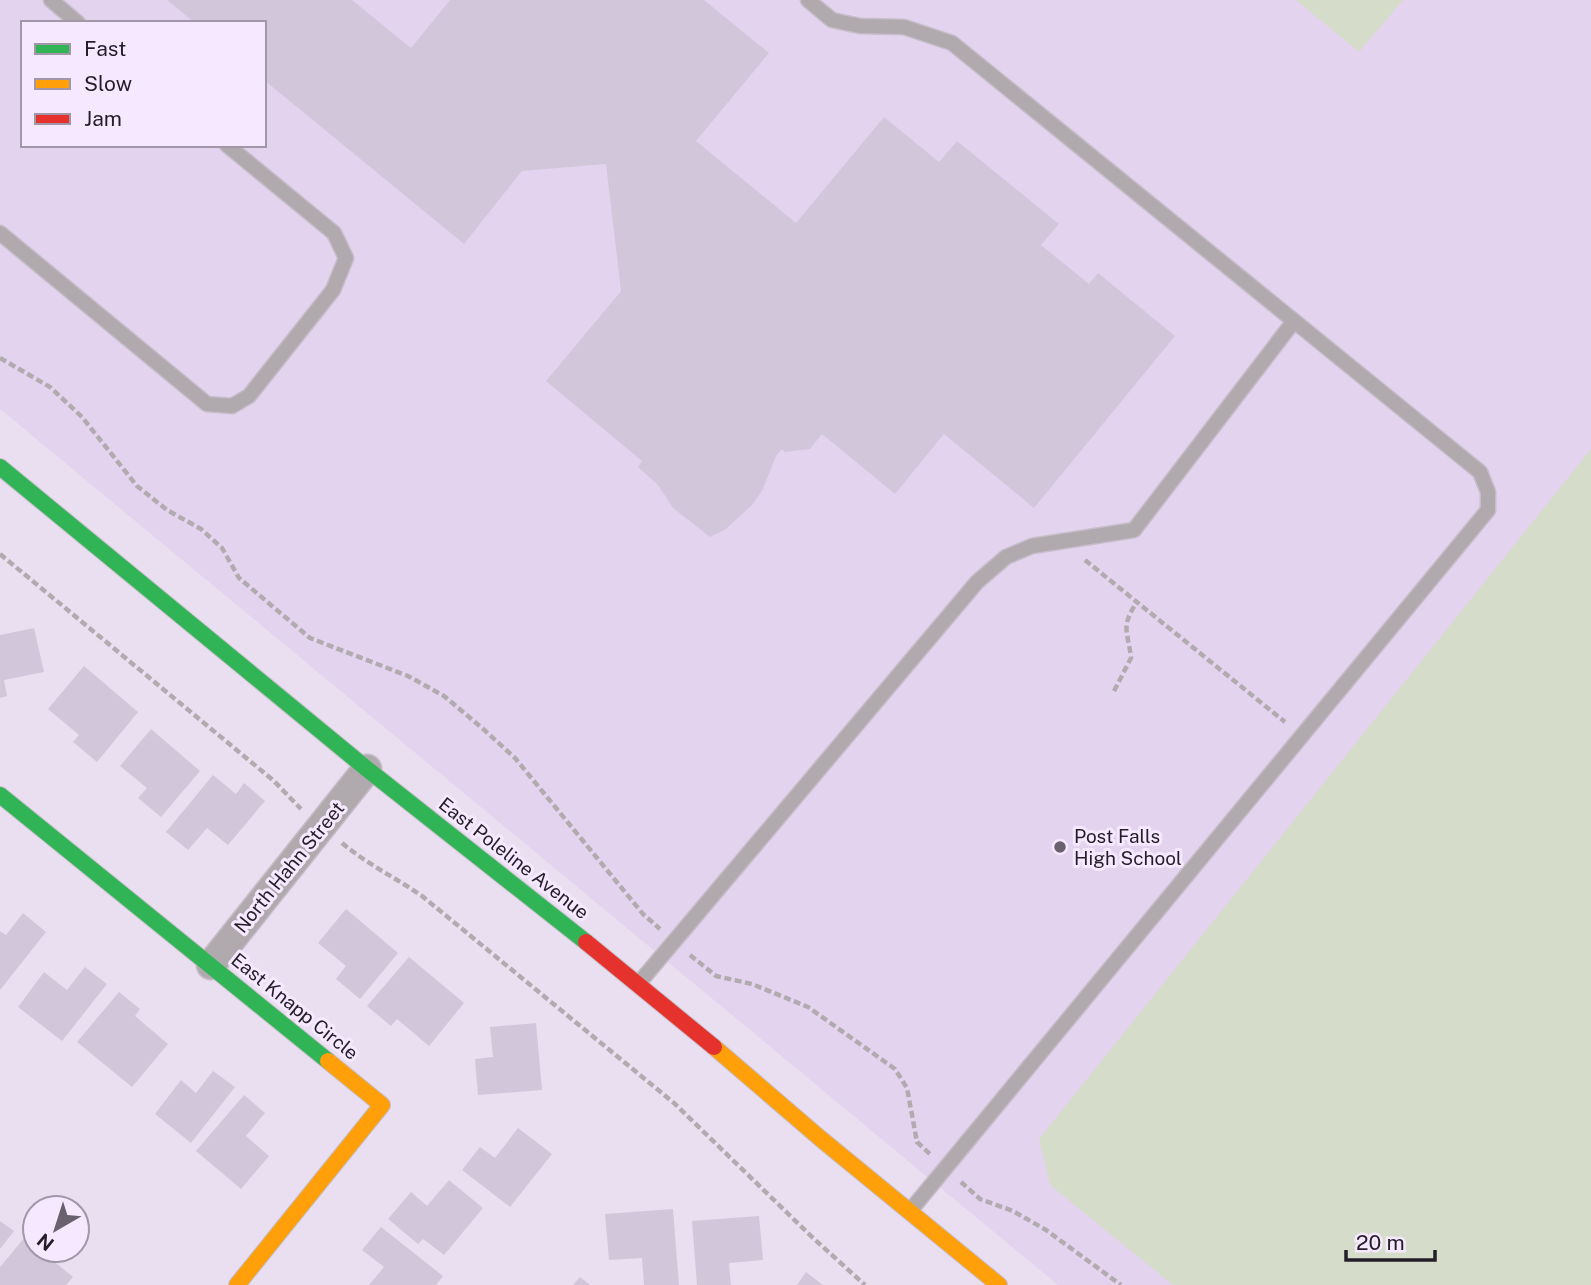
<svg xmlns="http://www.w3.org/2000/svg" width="1591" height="1285" viewBox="0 0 1591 1285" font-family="'Public Sans',sans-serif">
<rect width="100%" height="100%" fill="#e9dff0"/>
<path fill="#e4d3ee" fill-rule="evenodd" d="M 0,0 L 1591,0 L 1591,1285 L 1058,1285 L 0,409 ZM 23,23 L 264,23 L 264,145 L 23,145 Z"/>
<path fill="#d5dcc9" d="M 1296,0 L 1403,0 L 1359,52 Z
M 1591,449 L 1591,1285 L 1173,1285 L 1050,1185 L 1039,1139 Z"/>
<path fill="#d2c7da" d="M 167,0 L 352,0 L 411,48 L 450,0 L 704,0 L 769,53 L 696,141 L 796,223 L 884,117 L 939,162 L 957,141 L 1059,224 L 1041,245 L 1089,284 L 1098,273 L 1175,336 L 1034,508 L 944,434 L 895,494 L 822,434 L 810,449 L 785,452 L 782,449 L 776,456 L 763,489 L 753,504 L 726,529 L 710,537 L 673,508 L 658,485 L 638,467 L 642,461 L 546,381 L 621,291 L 606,164 L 522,171 L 464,244 L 264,80 L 264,23 L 195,23 Z
M 34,628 L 44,672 L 4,680 L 7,696 L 0,698 L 0,635 Z
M 84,666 L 138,712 L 97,762 L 73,742 L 79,735 L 48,709 Z
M 151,729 L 200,771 L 161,817 L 138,798 L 147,788 L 120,766 Z
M 213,775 L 236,794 L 244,783 L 265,801 L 228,845 L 207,828 L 188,850 L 166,832 Z
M 346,909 L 398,953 L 360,999 L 336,979 L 346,966 L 318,943 Z
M 23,913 L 46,932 L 0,990 L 0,931 L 6,935 Z
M 409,957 L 464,1003 L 429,1046 L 397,1019 L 391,1026 L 367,1006 Z
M 85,967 L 107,984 L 62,1041 L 18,1007 L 44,972 L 67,990 Z
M 119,992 L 140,1009 L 135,1016 L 168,1044 L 132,1087 L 77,1042 Z
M 536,1023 L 542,1090 L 478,1095 L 475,1059 L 493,1057 L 490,1027 Z
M 213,1071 L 235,1087 L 191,1143 L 155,1114 L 181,1080 L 196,1093 Z
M 244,1095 L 265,1113 L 246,1136 L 269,1156 L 241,1189 L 196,1151 Z
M 518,1128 L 552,1154 L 510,1207 L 462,1170 L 480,1147 L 495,1158 Z
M 449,1180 L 483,1208 L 444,1255 L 423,1239 L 418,1244 L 388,1219 L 411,1192 L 427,1206 Z
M 673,1209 L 679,1285 L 644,1285 L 642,1258 L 609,1260 L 605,1214 Z
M 759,1216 L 763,1260 L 729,1263 L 731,1285 L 697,1285 L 692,1221 Z
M 0,1221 L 14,1231 L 0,1249 Z
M 381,1227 L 443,1276 L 436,1285 L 369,1285 L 384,1267 L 362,1250 Z
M 25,1237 L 35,1246 L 35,1250 L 40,1250 L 73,1277 L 66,1285 L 0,1285 L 0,1267 Z
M 806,1272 L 823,1285 L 797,1285 Z
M 580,1277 L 590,1285 L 573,1285 Z"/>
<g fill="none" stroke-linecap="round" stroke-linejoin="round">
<g stroke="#c5beca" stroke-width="17">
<path id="lane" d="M 51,0 L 78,23
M 808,0 L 832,20 L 860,26 L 904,27 L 952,43 L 1480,472 L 1488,492 L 1488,510 L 910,1211
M 0,233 L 207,404 L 232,406 L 249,396 L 333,290 L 346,258 L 334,233 L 227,145
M 639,983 L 977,582 L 1006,557 L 1032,546 L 1134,530 L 1294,321"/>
</g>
<g stroke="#c5beca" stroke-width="31">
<path id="street" d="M 211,965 L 367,769"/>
</g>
<g stroke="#c5beca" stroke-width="18">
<path id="fast" d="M 0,467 L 367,769 L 586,942
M 0,795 L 328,1061"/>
</g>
<g stroke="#c5beca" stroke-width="18">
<path id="slow" d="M 714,1047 L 821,1139 L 999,1285
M 237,1285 L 382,1105 L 328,1061"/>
</g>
<g stroke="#c5beca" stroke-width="18">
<path id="jam" d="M 586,942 L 714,1047"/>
</g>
<path stroke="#b1abb0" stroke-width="4.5" stroke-dasharray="7 3.5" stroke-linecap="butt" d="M 0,358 L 50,387 L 82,417 L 137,486 L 167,510 L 201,529 L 222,548 L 239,578 L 310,638 L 408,676 L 444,696 L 481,727 L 515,758 L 643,914 L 660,929
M 0,554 L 274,781 L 301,809
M 1085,560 L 1285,722
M 1114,691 L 1131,658 C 1128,631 1120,627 1137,602
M 342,843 C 367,864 396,878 422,896 L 674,1103 L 812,1237 L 865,1285
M 690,955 L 716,976 L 752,984 L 808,1007 L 895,1069 L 907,1088 L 917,1142 L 931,1155
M 961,1182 L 980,1199 L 1013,1211 L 1046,1230 L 1121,1285"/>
<use href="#lane" stroke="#b0a9ad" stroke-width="14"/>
<use href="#street" stroke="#b0a9ad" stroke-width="28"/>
<use href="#fast" stroke="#30b455" stroke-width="16"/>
<use href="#slow" stroke="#ff9f0a" stroke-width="16"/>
<use href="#jam" stroke="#e5322d" stroke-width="16"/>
</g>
<circle fill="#69626e" stroke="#f6e8ff" stroke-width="2.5" cx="1060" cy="847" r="7"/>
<g text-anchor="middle" stroke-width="6" stroke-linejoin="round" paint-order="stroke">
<g font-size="19" fill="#241e28" stroke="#f6e8ff" text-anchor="start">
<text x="1074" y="843">Post Falls<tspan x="1074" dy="22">High School</tspan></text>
</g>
<g font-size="19" fill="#241e28" stroke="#f6e8ff">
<text transform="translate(514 858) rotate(38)" y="7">East Poleline Avenue</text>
<text transform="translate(289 867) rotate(-51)" y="7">North Hahn Street</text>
<text transform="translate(295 1006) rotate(39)" y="7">East Knapp Circle</text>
</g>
</g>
<rect x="21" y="21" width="245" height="126" fill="#f6e8ff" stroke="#a297a9" stroke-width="2"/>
<rect x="35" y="44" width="35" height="10" fill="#30b455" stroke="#a297a9" stroke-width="2"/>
<text x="84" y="56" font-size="21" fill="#241e28">Fast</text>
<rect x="35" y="79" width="35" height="10" fill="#ff9f0a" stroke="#a297a9" stroke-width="2"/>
<text x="84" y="91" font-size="21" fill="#241e28">Slow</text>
<rect x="35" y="114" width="35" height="10" fill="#e5322d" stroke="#a297a9" stroke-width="2"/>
<text x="84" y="126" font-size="21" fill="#241e28">Jam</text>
<g transform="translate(56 1229) rotate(219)"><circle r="33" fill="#f6e8ff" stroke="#a297a9" stroke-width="2"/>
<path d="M0-5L12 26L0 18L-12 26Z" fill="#69626e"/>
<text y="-10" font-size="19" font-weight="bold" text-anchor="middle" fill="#241e28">N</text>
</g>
<path d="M1346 1250v10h89v-10" fill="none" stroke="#241e28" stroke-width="3.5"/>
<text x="1356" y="1250" font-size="21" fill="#241e28" stroke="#f6e8ff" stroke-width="5" paint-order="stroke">20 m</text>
</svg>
